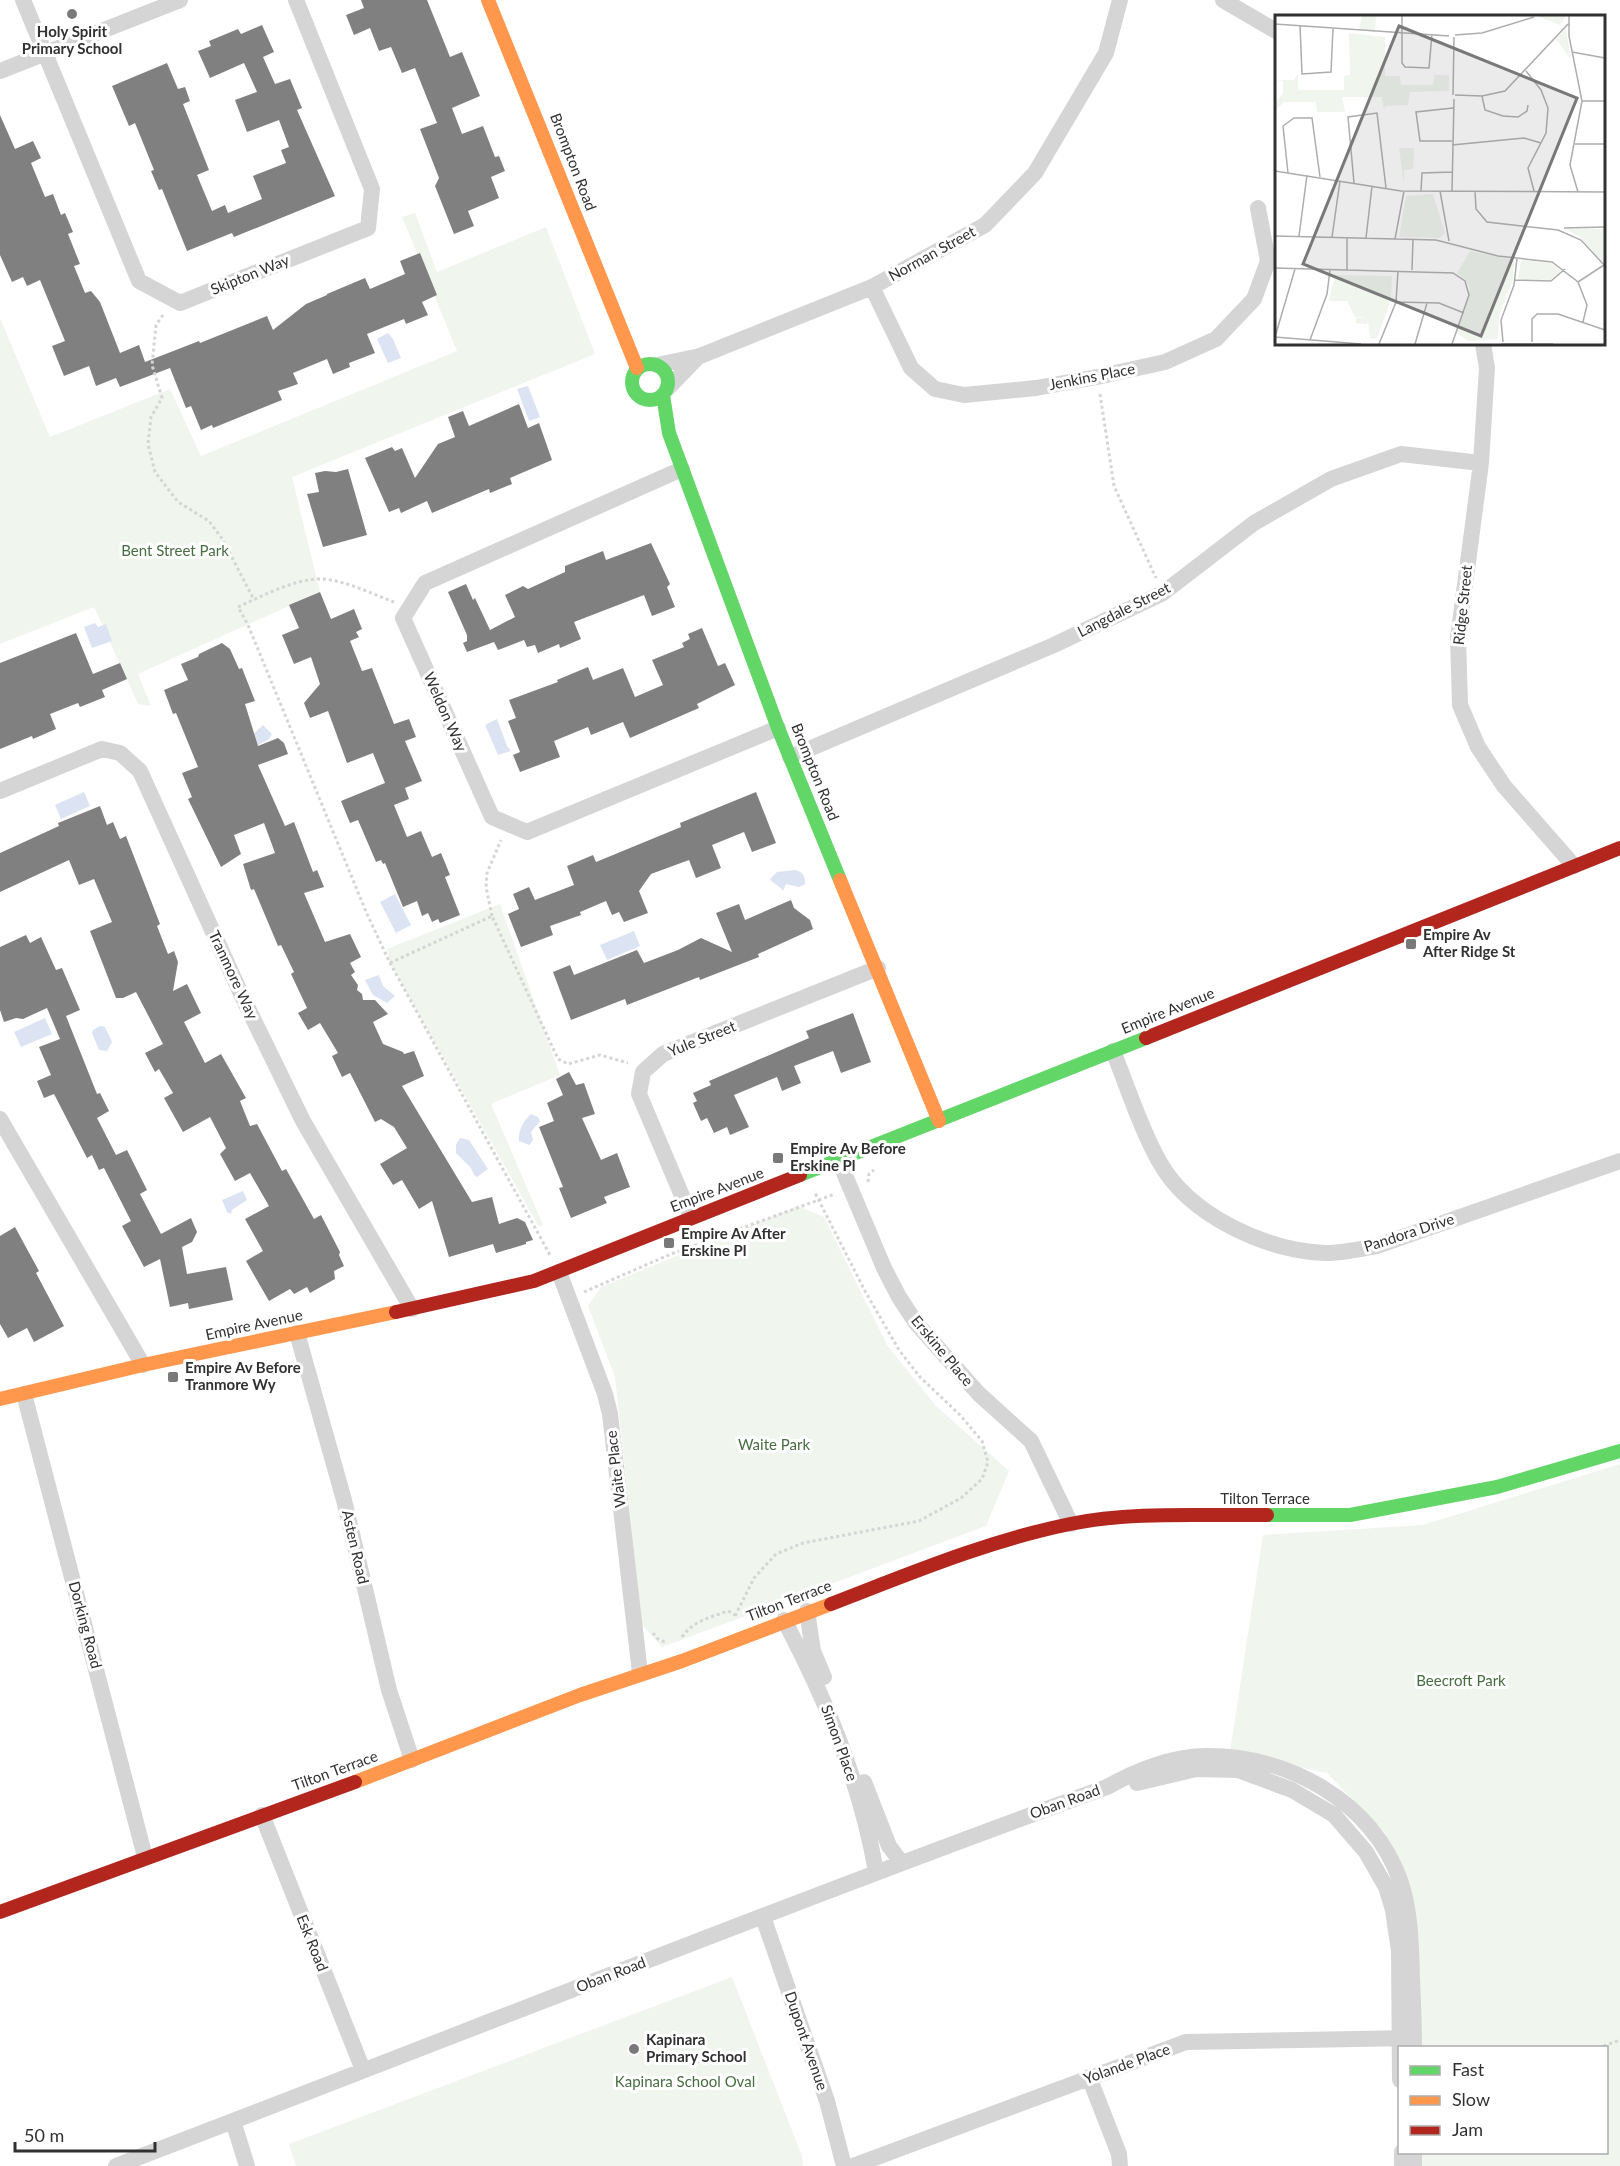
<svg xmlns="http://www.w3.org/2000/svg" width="1620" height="2166" viewBox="0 0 1620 2166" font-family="Lato,sans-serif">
<rect width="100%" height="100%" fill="#fff"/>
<path fill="#f0f5ee" d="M 415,213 L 437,272 L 546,227 L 595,354 L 292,477 L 320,592 L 138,674 L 151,706 L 138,704 L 94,607 L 0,644 L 0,318 L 50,437 L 170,389 L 201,456 L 457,351 L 402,217 Z
M 500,904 L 560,1075 L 491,1104 L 543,1225 L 539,1227 L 390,963 L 387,949 Z
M 798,1206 L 824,1217 L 887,1345 L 936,1406 L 1009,1471 L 986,1526 L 662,1647 L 642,1625 L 615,1377 L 588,1306 L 601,1287 Z
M 1620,1464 L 1620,2166 L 1415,2166 L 1415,2153 L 1606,2152 L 1606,2048 L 1413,2047 L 1412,1910 L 1385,1833 L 1327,1773 L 1230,1752 L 1263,1535 L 1423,1525 Z
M 732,1977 L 802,2156 L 803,2166 L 296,2166 L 289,2144 Z"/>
<path fill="#dce3f2" d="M 388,333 L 393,339 L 401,358 L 388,363 L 377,339 Z
M 528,386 L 540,417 L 529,421 L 517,389 Z
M 95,623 L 98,627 L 106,624 L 112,641 L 92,648 L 84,627 Z
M 497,719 L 507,746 L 511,751 L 498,755 L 485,725 Z
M 263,725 L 272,734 L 269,739 L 258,745 L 260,748 L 248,739 Z
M 84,792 L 90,806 L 61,819 L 55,805 Z
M 796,870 C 804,873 805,876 805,884 L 799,887 L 786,884 L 783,891 C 780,885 774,885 770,879 L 777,872 Z
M 395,894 L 411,925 L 396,933 L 380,902 Z
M 634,931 L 640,946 L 607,960 L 600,945 Z
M 379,975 L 383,986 L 395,996 L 387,1003 L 373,995 L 365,980 Z
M 45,1018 L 52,1034 L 21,1047 L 14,1032 Z
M 100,1026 L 105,1027 L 112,1042 L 107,1051 L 99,1050 L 92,1033 L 93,1030 Z
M 531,1114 L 538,1117 L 540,1121 L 531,1132 L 533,1140 L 529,1145 L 519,1141 C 518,1131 523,1121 531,1114 Z
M 460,1138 L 469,1140 L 488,1169 L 477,1177 L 474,1175 L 471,1168 L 456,1153 L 456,1145 Z
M 243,1191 L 247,1200 L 232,1210 L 231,1214 L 227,1212 L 222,1200 Z"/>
<path fill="#808080" d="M 361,0 L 427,0 L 450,57 L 462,52 L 480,96 L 452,108 L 462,134 L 483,126 L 495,157 L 499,156 L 505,171 L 491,177 L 499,198 L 468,211 L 474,226 L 454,234 L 435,186 L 439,178 L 420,129 L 437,123 L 415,68 L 402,73 L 391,47 L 379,51 L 370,28 L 354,35 L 346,15 L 364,8 Z
M 262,25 L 274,52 L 263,57 L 275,84 L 290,79 L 302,108 L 297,110 L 335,196 L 234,237 L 232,233 L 187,251 L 162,189 L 159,190 L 151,171 L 154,170 L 135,123 L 129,126 L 112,86 L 167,63 L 178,89 L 185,87 L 190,101 L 183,104 L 209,170 L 197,175 L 212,211 L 225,205 L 228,213 L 262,199 L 253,176 L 286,163 L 281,150 L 289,147 L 279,120 L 247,132 L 235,100 L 257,92 L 244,63 L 210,78 L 198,51 L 211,46 L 209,41 L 238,29 L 241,34 Z
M 0,115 L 15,149 L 33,141 L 41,158 L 31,163 L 45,197 L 53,194 L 61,215 L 65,213 L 73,232 L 68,234 L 80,264 L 74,266 L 85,293 L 91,291 L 100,302 L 120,353 L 139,345 L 145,362 L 199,341 L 200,343 L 267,316 L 273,330 L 306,304 L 327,295 L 327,294 L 365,278 L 370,289 L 405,274 L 400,261 L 420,253 L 437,295 L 422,302 L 428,315 L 406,324 L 404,319 L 367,334 L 375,353 L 349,363 L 350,367 L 333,374 L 327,359 L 293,373 L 298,384 L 278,391 L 282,400 L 213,428 L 212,425 L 201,430 L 191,406 L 186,408 L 170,368 L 120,387 L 116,378 L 96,386 L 89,366 L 64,376 L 52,346 L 65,341 L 40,280 L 27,286 L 23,277 L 12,282 L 0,255 Z
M 519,404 L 528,428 L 539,423 L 552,460 L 510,478 L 512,484 L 490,493 L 489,489 L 432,513 L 427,501 L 401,513 L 399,508 L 389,512 L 365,458 L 392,447 L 395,451 L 402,448 L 415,478 L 438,444 L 455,437 L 448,417 L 463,411 L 469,426 Z
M 348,469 L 367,535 L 323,547 L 307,494 L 319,492 L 315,473 L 325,471 L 336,472 Z
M 651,543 L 670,584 L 667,587 L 675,607 L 652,616 L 644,595 L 574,622 L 581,639 L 560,648 L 559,644 L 538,653 L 535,645 L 527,647 L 524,640 L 498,650 L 494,642 L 467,652 L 463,643 L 467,641 L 467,635 L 448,592 L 466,584 L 473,600 L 475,598 L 490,630 L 515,617 L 505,595 L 523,586 L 528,589 L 565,572 L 565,566 L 603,551 L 606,560 Z
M 320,592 L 331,619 L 354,609 L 362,629 L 356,632 L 359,637 L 350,641 L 362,671 L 372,668 L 394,724 L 409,719 L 416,737 L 405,741 L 422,781 L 405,788 L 409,799 L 394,805 L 407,837 L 421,831 L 432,857 L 441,853 L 450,875 L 445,877 L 460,915 L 440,923 L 438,919 L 432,922 L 428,913 L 422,916 L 417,901 L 403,907 L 385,863 L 383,864 L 381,860 L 376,862 L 358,820 L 350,823 L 341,801 L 385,783 L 373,753 L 347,763 L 328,711 L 310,718 L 304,703 L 320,684 L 311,657 L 294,664 L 282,635 L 299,628 L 289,605 Z
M 702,628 L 718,666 L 725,663 L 735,685 L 697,704 L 699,708 L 630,738 L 623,722 L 591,735 L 588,727 L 554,741 L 560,757 L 520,772 L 513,755 L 520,752 L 508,721 L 516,718 L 509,700 L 558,682 L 557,680 L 588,667 L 593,680 L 623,668 L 635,697 L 663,685 L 652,660 L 684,647 L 682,643 L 690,639 L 688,634 Z
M 76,633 L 93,674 L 120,663 L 127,679 L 102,690 L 105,697 L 80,707 L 78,703 L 50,714 L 56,729 L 33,739 L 32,736 L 0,749 L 0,663 Z
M 222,643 L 230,649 L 239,669 L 242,668 L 255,701 L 245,704 L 258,746 L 278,738 L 284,743 L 288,754 L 258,765 L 285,826 L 294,822 L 313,872 L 317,870 L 324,887 L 304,893 L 325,942 L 350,934 L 361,957 L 350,963 L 355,972 L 351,975 L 358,985 L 357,990 L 362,994 L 363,1000 L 375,1000 L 388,1014 L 373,1022 L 383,1044 L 403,1052 L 404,1054 L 414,1051 L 424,1076 L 402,1086 L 472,1202 L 492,1197 L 499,1224 L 517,1218 L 525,1222 L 533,1240 L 526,1242 L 526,1244 L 496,1253 L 493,1244 L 449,1257 L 432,1201 L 419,1209 L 402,1180 L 393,1185 L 380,1164 L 407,1148 L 394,1127 L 381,1119 L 375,1122 L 350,1073 L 342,1077 L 332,1056 L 338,1053 L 320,1023 L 308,1030 L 298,1013 L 307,1008 L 291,974 L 294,972 L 281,945 L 278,946 L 254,889 L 251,890 L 243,864 L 275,853 L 264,823 L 234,835 L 241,854 L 221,867 L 188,799 L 192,797 L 182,773 L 198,767 L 176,713 L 173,714 L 164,690 L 188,680 L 181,664 L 198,657 L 199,654 Z
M 756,792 L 776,843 L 752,852 L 744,832 L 712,845 L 721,868 L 696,878 L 689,860 L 651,874 L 639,891 L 648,913 L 624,922 L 619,912 L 612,915 L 606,901 L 580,912 L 581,915 L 550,926 L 553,935 L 521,947 L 508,914 L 519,909 L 513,894 L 529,887 L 535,900 L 574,885 L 567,866 L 593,855 L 596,862 L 681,827 L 680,823 Z
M 100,806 L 107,825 L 113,822 L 120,839 L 126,836 L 160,924 L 157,926 L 168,954 L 174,951 L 178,962 L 173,991 L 187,984 L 201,1013 L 184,1022 L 205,1063 L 221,1054 L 246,1098 L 240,1101 L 250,1126 L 257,1124 L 282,1171 L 286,1169 L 314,1219 L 321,1215 L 340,1252 L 339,1255 L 344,1266 L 334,1271 L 335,1279 L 310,1293 L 307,1287 L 294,1294 L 290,1289 L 269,1301 L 246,1261 L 263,1251 L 245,1219 L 269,1206 L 250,1173 L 235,1181 L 220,1154 L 226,1148 L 210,1117 L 183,1132 L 164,1098 L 173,1093 L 159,1069 L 155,1072 L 145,1053 L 163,1044 L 136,992 L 123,998 L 116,998 L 90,931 L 112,922 L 94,879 L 79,885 L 69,860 L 0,892 L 0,853 L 59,826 L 58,823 Z
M 791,900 L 794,908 L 810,920 L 813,929 L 758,954 L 759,957 L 700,980 L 699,977 L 627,1005 L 625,999 L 571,1020 L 553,972 L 570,965 L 574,975 L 637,950 L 644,963 L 678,950 L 701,938 L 732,952 L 716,913 L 739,904 L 745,920 Z
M 26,935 L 30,943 L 41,937 L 56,970 L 62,968 L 80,1010 L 66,1016 L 97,1094 L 100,1093 L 109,1111 L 97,1118 L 116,1155 L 127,1150 L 147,1190 L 140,1194 L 161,1234 L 191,1218 L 197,1232 L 192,1242 L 182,1247 L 187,1274 L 226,1267 L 233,1300 L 189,1309 L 188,1303 L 170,1307 L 160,1259 L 144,1267 L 122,1226 L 131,1221 L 104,1168 L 99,1170 L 92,1155 L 87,1158 L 54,1094 L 44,1098 L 37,1081 L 51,1075 L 39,1047 L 60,1039 L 47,1008 L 23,1019 L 16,1018 L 4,1022 L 0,1010 L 0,947 Z
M 853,1013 L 871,1062 L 841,1073 L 833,1051 L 794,1066 L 801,1083 L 782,1091 L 777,1077 L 734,1095 L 749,1127 L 730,1135 L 727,1127 L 714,1133 L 707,1118 L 701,1121 L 693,1103 L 697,1101 L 693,1093 L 711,1085 L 709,1081 L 809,1038 L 806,1031 Z
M 569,1072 L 576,1085 L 584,1083 L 595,1114 L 582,1118 L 601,1160 L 617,1153 L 630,1187 L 604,1197 L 607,1203 L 571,1218 L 559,1188 L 563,1187 L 539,1127 L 554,1121 L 547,1103 L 563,1095 L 556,1079 Z
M 15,1227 L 39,1271 L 36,1273 L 64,1326 L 34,1342 L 27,1328 L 8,1338 L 0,1324 L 0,1236 Z"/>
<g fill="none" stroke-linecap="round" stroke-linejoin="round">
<path stroke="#d5d5d5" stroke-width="3" stroke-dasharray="3 3" stroke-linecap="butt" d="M 163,315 L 156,325 L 152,365 L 162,398 L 151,417 L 148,444 L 155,472 L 178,502 L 209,521 L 223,540 L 254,600
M 1100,394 L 1114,486 L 1156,578
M 394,602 C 372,594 347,581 323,579 C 296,578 262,596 238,607 L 248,625 L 367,914 L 390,963 L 550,1255
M 492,916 L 486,887 L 487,873 L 501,840
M 390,963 L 492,916 L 558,1059 L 568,1064 L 600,1055 L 628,1063
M 868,1182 L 869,1174 L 874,1170
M 584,1292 L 671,1254 L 835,1194
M 735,1616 L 754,1578 L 776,1554 L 803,1543 L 919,1521 L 961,1498 L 982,1479 L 988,1462 L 982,1441 L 960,1415 L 920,1377 L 899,1350 L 865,1291 L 814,1191
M 653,1633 L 658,1639 L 667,1643
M 682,1637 C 693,1621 711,1617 728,1611 L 735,1615
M 1598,2048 L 1620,2040"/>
<path stroke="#d5d5d5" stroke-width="16" d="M 23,0 L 139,281 L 180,303 L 368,228 L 372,189 L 296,0
M 1223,0 L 1276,31
M 0,71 L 180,0
M 872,287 L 911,368 L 935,389 L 964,395 L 1036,388 L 1097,377 L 1165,362 L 1216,339 L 1254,299 L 1268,261 L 1258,208
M 1483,344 L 1487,368 L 1481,463 L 1458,638 L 1460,705 L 1478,747 L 1504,786 L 1574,866
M 657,365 L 700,356 L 872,287 L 985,225 L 1035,173 L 1106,53 L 1120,0
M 667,389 L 699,356
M 682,469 L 425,583 L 403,618 L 492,817 L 527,832 L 778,728
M 790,757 L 1054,645 L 1163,593 L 1254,523 L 1331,479 L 1401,454 L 1481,463
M 0,791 L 102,749 L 120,753 L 140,771 L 242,996 L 303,1121 L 412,1309
M 1113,1051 C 1128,1088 1140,1127 1159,1161 C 1189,1216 1267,1251 1326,1253 C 1343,1253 1360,1249 1377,1246 L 1620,1161
M 0,1119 L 143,1365
M 839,1161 L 884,1268 L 899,1297 L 916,1323 L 979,1394 L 1031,1441 L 1071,1524
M 691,1217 L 639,1094 L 643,1072 L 663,1054 L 878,968
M 559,1272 L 605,1394 L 610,1414 L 640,1673
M 297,1333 L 344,1500 L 389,1690 L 412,1760
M 24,1394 L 145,1857
M 807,1611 L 813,1651 L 824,1677
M 784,1620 C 826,1699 861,1784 876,1872
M 864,1782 L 889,1846 L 901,1862
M 1137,1783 L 1196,1769 L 1238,1770 L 1292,1790 L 1334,1815 L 1366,1852 L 1386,1887 L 1393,1910 L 1399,1951 L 1400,2080
M 262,1815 L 363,2070
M 763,1917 L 827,2101 L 844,2166
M 1089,2077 L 1119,2154 L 1120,2166
M 233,2121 L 247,2166
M 1402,2152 L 1402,2166
M 1414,2152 L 1414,2166
M 116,2166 C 446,2040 775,1908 1107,1787 C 1135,1771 1172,1756 1206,1756 C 1288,1755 1371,1801 1400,1880 C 1411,1912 1411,1946 1412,1979 C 1413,2002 1414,2025 1414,2048
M 853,2166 L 1186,2042 L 1414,2038"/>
<path stroke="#63d668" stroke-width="14" d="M632 382a18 18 0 1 1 36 0a18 18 0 1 1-36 0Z
M 663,395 L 669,433 L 778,728 L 840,880
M 800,1175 L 1146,1038
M 1267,1515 L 1350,1515 L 1497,1487 L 1620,1451"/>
<path stroke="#ff974d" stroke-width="14" d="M 488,0 L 637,368
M 840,880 L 939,1121
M 0,1399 L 143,1365 L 396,1312
M 355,1782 L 580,1695 L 682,1661 L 831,1604"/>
<path stroke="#b3261e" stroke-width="14" d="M 1146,1038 L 1620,848
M 396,1312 L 534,1281 L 800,1175
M 831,1604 C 909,1574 987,1541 1070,1524 C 1132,1511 1203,1516 1267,1515
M 0,1912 L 355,1782"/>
</g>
<g fill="#797979" stroke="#fff" stroke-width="2">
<circle cx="72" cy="14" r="6"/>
<rect x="1405" y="938" width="12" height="12" rx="3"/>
<rect x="772" y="1152" width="12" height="12" rx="3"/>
<rect x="663" y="1237" width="12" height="12" rx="3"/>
<rect x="167" y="1371" width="12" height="12" rx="3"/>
<circle cx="634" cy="2049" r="6"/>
</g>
<g text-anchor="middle" stroke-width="6" stroke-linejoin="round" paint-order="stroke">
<g font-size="15" font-weight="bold" fill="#313131" stroke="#fff" text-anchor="start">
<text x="72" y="37" text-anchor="middle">Holy Spirit<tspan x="72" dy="17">Primary School</tspan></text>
<text x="1423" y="940">Empire Av<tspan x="1423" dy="17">After Ridge St</tspan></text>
<text x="790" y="1154">Empire Av Before<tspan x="790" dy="17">Erskine Pl</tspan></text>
<text x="681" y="1239">Empire Av After<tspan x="681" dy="17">Erskine Pl</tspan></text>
<text x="185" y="1373">Empire Av Before<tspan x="185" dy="17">Tranmore Wy</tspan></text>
<text x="646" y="2045">Kapinara<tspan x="646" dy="17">Primary School</tspan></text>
</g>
<g font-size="15" fill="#313131" stroke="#fff">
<text transform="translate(573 162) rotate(69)" y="5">Brompton Road</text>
<text transform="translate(932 254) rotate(-29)" y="5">Norman Street</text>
<text transform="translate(250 275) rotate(-22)" y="5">Skipton Way</text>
<text transform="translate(1092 377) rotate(-11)" y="5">Jenkins Place</text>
<text transform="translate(1463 605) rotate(-84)" y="5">Ridge Street</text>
<text transform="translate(1124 610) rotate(-27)" y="5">Langdale Street</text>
<text transform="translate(445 712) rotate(66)" y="5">Weldon Way</text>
<text transform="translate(815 772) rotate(68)" y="5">Brompton Road</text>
<text transform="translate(233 975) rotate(65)" y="5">Tranmore Way</text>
<text transform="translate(1168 1011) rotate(-22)" y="5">Empire Avenue</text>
<text transform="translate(702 1039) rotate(-22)" y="5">Yule Street</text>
<text transform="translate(717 1190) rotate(-21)" y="5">Empire Avenue</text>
<text transform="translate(1409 1233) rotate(-18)" y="5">Pandora Drive</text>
<text transform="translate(254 1325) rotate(-12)" y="5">Empire Avenue</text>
<text transform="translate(942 1351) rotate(50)" y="5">Erskine Place</text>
<text transform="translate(616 1469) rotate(-97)" y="5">Waite Place</text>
<text x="1265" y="1504">Tilton Terrace</text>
<text transform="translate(355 1547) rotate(77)" y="5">Asten Road</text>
<text transform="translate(789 1601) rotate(-21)" y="5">Tilton Terrace</text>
<text transform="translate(85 1625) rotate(75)" y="5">Dorking Road</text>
<text transform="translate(839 1743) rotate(70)" y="5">Simon Place</text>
<text transform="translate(335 1771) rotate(-20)" y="5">Tilton Terrace</text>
<text transform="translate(1065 1802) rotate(-20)" y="5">Oban Road</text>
<text transform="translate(312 1943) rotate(68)" y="5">Esk Road</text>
<text transform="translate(611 1975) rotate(-21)" y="5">Oban Road</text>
<text transform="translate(806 2041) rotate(71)" y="5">Dupont Avenue</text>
<text transform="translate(1127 2064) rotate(-20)" y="5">Yolande Place</text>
</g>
<g font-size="15" fill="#466d3f" stroke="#fff">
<text x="175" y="556">Bent Street Park</text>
<text x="774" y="1450">Waite Park</text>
<text x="1461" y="1686">Beecroft Park</text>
<text x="685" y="2087">Kapinara School Oval</text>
</g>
</g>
<g transform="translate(1275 15)">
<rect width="330" height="330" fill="#fff"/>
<path d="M 87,1 L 101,1 L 100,17 L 84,15 ZM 262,1 L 291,1 L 285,10 ZM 291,13 L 296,45 L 281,24 ZM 74,18 L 110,22 L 110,61 L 125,61 L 126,70 L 158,70 L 160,53 L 160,60 L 174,60 L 174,76 L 135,77 L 133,90 L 110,91 L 109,95 L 107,82 L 67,82 L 70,97 L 42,97 L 41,87 L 9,87 L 0,96 L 0,87 L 8,79 L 8,66 L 0,65 L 19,65 L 23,59 L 23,75 L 69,75 L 69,61 L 75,60 ZM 124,133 L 139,133 L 138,154 L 129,155 L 129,170 ZM 158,179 L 170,218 L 165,223 L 124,222 L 131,181 ZM 290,214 L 330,214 L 330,250 L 305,222 ZM 195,236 L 239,245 L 238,264 L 224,301 L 223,324 L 194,326 L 181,318 L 195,274 L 191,265 L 182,258 ZM 246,245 L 276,248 L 287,257 L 275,265 L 243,264 ZM 60,260 L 117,261 L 116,284 L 102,324 L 95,323 L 93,305 L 92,309 L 81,308 L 81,303 L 92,302 L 80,302 L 72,286 L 54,286 Z" fill="#f0f5ee"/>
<path fill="none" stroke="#adadad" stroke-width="1.5" d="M 127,1 L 127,48 L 130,52 L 154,53 L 157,19M 294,1 L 294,21 L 307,86 L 295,150 L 303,177M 0,9 L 174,21M 25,10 L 27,59 L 56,57 L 58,14M 180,20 L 207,18 L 259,2M 297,37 L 330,43M 251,56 L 266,75 L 273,93 L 271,118 L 253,153 L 259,176M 178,80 L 179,22M 180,80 L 207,81 L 230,76 L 293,9M 207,81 L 210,95 L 228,101 L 243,102 L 252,96 L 253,90M 307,86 L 330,86M 177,126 L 145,126 L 141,97 L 178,93M 300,129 L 330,129M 177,130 L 249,123 L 266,128M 0,156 L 126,176 L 330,177M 13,158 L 8,111 L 19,103 L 37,103 L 45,162M 79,168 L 73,102 L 102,98 L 111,173M 146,176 L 147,158 L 178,157M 165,176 L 174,226M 177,176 L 179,84M 200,176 L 201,194 L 212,207 L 283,215 L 306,225 L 330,251M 289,213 L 330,212M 0,221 L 161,225 L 223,241 L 277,247 L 303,267 L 312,290 L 308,307M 24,221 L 32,160M 57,222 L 65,166M 91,223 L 97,171M 120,224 L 129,176M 0,253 L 178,258 L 190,266 L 194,280 L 177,329M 72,255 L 72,222M 137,255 L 138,224M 240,265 L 276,266 L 290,254M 303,267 L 329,250M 121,287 L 164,288 L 189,298M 0,322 L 86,329M 0,322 L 20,254M 35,325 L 52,279 L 55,255M 228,327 L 226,305 L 239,270 L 242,243M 257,327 L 257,304 L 262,299 L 283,299 L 330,315M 104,329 L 121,287 L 123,256M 140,329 L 152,288M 226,329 L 278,329"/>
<path fill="#797979" fill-opacity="0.15" stroke="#797979" stroke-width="3" d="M 124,11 L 302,83 L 206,321 L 28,249 Z"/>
<rect width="330" height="330" fill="none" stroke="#313131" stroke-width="3"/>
</g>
<rect x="1398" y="2046" width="210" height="108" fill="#ffffff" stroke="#adadad" stroke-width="1.5"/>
<rect x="1410" y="2066" width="30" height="9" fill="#63d668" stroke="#adadad" stroke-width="1.5"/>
<text x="1452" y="2076" font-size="18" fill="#313131">Fast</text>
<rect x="1410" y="2096" width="30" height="9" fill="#ff974d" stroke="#adadad" stroke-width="1.5"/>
<text x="1452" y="2106" font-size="18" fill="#313131">Slow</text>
<rect x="1410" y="2126" width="30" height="9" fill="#b3261e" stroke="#adadad" stroke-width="1.5"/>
<text x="1452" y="2136" font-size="18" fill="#313131">Jam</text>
<path d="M15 2142v9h140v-9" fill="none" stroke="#313131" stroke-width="3"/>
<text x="24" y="2142" font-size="18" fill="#313131" stroke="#ffffff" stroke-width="4.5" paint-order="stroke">50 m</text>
</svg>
